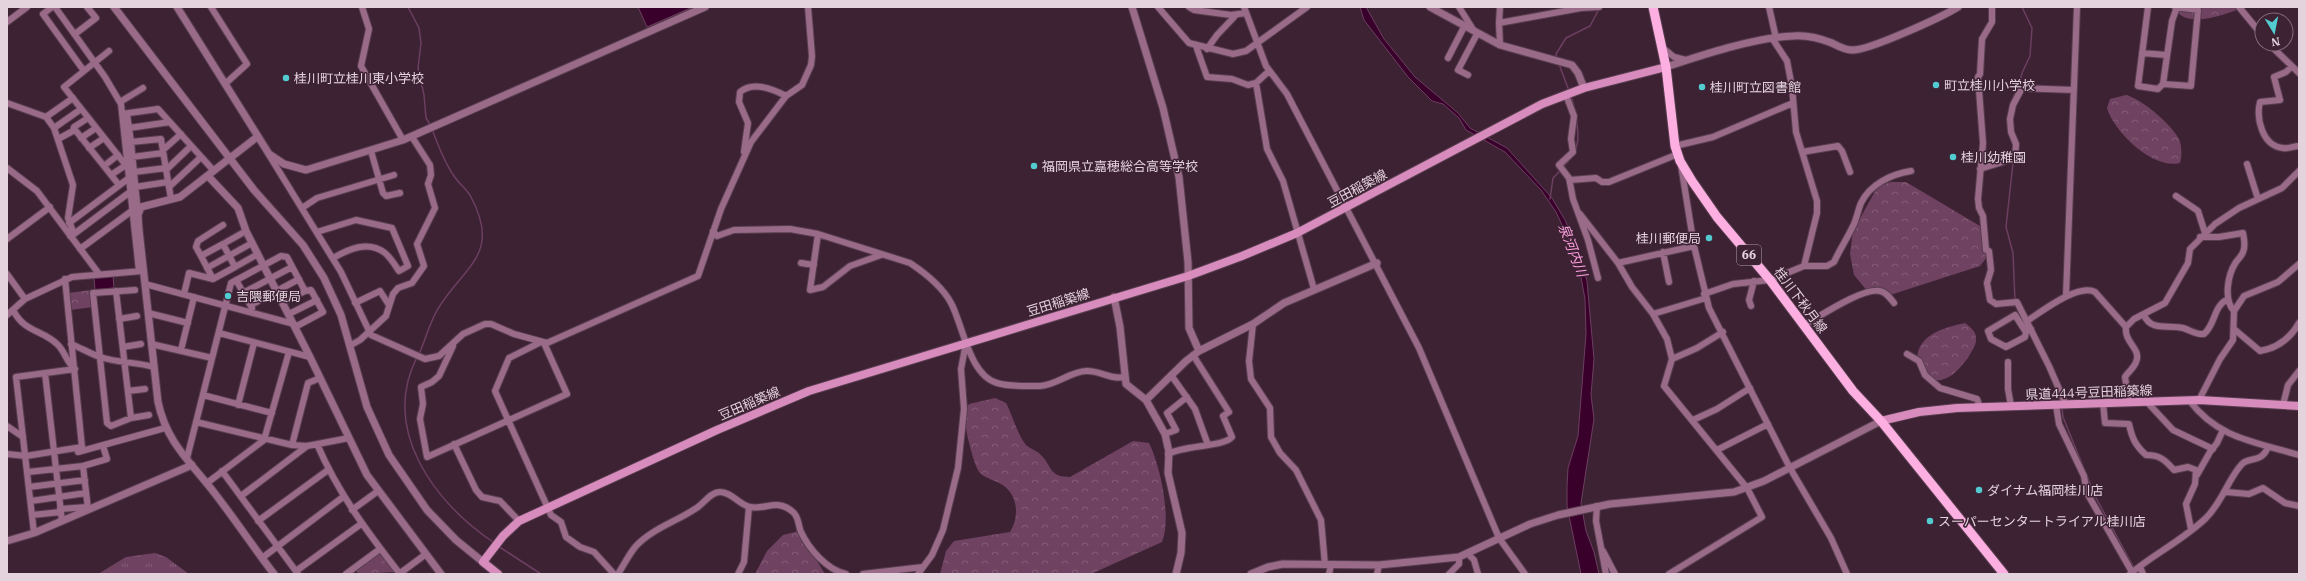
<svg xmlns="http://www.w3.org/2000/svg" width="2306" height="581" viewBox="0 0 2306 581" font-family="'IBM Plex Serif','Noto Sans JP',serif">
<defs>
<pattern id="grass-tufts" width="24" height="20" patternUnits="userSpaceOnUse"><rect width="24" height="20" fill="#704261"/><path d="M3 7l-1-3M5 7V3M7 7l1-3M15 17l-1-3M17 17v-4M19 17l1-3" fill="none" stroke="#845c77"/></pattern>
<pattern id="forest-crowns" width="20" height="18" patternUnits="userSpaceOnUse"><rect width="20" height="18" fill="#704261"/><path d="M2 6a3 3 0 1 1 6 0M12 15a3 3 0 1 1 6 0" fill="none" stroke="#845c77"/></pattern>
</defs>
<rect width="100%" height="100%" fill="#3d2234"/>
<path fill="url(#grass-tufts)" d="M 155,553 L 166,557 L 189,574 L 98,574 L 126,557 Z"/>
<path fill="url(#forest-crowns)" d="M 2174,7 L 2244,7 C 2227,14 2185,31 2174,7 Z
M 2126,95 C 2142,99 2171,124 2179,139 C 2182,146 2182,156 2180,163 C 2153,170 2114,132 2107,108 L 2110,99 Z
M 1891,182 L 1906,182 L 1980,226 L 1987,257 L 1980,266 L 1887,296 L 1869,293 L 1854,275 L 1850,254 L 1853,231 L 1878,186 Z
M 91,290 L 93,307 L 70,310 L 68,293 Z
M 1965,323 C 1970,327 1976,331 1976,338 C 1977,345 1971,352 1968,358 C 1956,373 1945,386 1924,378 C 1904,343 1934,329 1965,323 Z
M 995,398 L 1006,403 C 1012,414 1018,436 1026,445 C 1029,448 1035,450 1039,453 C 1053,466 1048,477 1070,477 L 1133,441 L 1149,443 C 1160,465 1172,518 1162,542 L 1091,574 L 940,574 L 946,551 L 954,541 L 1010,532 C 1020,516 1018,494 1001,484 C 995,480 987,479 981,474 C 974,469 963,422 965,412 C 965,410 968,406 969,404 Z
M 799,531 L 825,574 L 755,574 L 767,551 L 783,535 Z
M 379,551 L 395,572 L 359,574 L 355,569 Z"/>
<path fill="#39002b" stroke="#6c3f60" d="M 638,7 L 693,7 L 647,27 Z
M 1360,7 L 1366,7 L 1384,39 L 1415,77 L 1458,113 L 1470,128 L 1507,148 L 1552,198 L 1565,220 L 1579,252 L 1587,281 L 1594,359 L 1591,395 L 1594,419 L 1581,503 L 1586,531 L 1594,552 L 1599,574 L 1581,574 L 1567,506 L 1567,486 L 1568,468 L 1578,436 L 1586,334 L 1585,299 L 1580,272 L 1570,242 L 1556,212 L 1541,190 L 1505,152 L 1466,130 L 1459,118 L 1443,104 L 1432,101 L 1408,77 L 1364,20 Z
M 113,276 L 114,288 L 95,290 L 94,278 Z"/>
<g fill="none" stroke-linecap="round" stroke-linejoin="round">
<path stroke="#6c3f60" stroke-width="1.5" d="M 408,7 L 419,28 L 421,43 L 418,68 L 424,95 L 426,118 L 431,126
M 1557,59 L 1556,54 L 1566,38 L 1590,26 L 1599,9
M 1559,64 L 1568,88
M 1572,99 L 1575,111
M 2011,102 L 2019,85 L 2022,73 L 2030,56 L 2032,28 L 2022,7
M 2013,163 L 2006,227 L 2013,253 L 2015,301
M 1563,167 C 1579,151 1580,140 1576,118
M 1550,199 L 1553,178 L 1561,170
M 2016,305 L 2026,327
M 419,354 C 427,337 430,319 441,304 C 468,264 500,252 471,197 C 467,189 459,184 454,176 C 444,162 438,145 432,129
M 417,357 C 380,430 435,503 493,542
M 2062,408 L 2063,417 L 2095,496 L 2134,568
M 498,546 L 541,574"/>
<g stroke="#583e4f" stroke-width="8">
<path id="minor" d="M 52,7 L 43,14 L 84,71
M 55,7 L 105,77 L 121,104 L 139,271
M 211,7 L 247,64 L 225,84
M 362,7 L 369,29 L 361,66 L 403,140
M 1158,7 L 1189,43 L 1233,54 L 1246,51 L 1307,7
M 1189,7 L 1194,10 L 1231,15 L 1246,13
M 1244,7 L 1266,66 L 1287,94 L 1419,348 L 1499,538 L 1525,574
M 1459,7 L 1474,31
M 1769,7 L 1776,38
M 1992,7 L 1992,22 L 1982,39 L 1980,74 L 1978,77 L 1983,143 L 1978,199 L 1979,208 L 1983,216 L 1986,250 L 1989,251 L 1991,270 L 1987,283 L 1990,300 L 1996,304 L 2017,302 L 2049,366 L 2066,405
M 2148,7 L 2138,86 L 2158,89 L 2163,84 L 2172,21 L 2177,7
M 2239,7 L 2262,35
M 7,22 L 27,7
M 1499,23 L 1500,7
M 75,34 L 96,18 L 87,7
M 1772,38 L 1787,61 L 1792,87 L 1796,132 L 1817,201 L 1817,213 L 1804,266
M 2269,44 L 2299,73
M 1500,45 L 1499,23 L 1581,8 L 1599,7
M 1196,46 L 1207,77 L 1232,79 L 1248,85 L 1256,83
M 1663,48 L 1674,57 L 1686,60
M 1207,49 L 1217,35 L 1236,15
M 109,51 L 64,87 L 128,168
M 2142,53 L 2166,55
M 1448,58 L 1464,27
M 2292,66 L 2286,72 L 2274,77 L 2280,100 L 2260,102 C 2256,118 2262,146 2283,148 C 2288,149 2294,146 2299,146
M 1269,71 L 1256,83 L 1267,149 L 1283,181 L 1314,289
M 1468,75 L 1458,70 L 1477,34
M 2163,84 L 2191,86 L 2198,10 L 2175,7
M 1566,95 L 1574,116 L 1571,139 L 1573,152 L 1559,165 L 1569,178 L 1573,199 L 1588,240 L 1598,278
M 120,102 L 143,88
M 7,103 L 46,117 L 54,128 L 73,185 L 68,218 L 74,234 L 70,236
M 122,114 L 158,109 L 214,171
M 127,114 L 131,142
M 46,117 L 73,98
M 54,128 L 81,109
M 129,128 L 170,122
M 73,131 L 74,127 L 88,118
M 81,138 L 96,128
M 58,139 L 73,131 L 76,131 L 119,185
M 1675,146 L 1713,137 L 1793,103
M 89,148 L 104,138
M 163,150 L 181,134
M 371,151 L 383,193 L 386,196 L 400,193
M 744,152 L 748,123 L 739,102 L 740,92 C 753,81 773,89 786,96
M 1802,152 L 1838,146 L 1842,151 L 1850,172
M 269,155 L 341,272 L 371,335 L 425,359 L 439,356 L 463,334 L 485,324 L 491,324 L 514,334 L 547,343 L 698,276 L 721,209 L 751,142 L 786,96 L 802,85 L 811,65 L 812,56 L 808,7
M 132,157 L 163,153
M 2247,164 L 2258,199
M 1681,165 L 1694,246 L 1709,308 L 1790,468 L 1831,538 L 1847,574
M 104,166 L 118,155
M 7,168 L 37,191 L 99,274
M 1980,169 L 2009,160 L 2015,160 L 2016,144 L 2011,132 L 2010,119 L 2013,105 L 2022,88 L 2074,90
M 166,170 L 191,146
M 134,172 L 166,168
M 111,175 L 126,165
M 1570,180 L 1596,178 L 1602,182 L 1609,182 L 1678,154
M 135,187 L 168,182
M 169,187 L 201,157
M 2176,196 L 2198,211 L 2205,233
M 302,208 L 317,198 L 394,175
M 138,213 L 131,142 L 161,139 L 171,199
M 1580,214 L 1618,263 L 1694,246
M 69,223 L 129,178
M 713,231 L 717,236 L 734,230 L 790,229 L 818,234 L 910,263 C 925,273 942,286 951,303 C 963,325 969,375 997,383 C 1010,387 1027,386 1040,386 C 1057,385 1069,372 1086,371 C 1100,370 1110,380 1124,377
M 317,232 L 356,220 L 392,228 L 408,266 L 399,271 C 395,265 390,257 385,253 C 368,240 349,249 333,258
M 74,234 L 130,192
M 818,234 L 810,290 L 823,287 L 850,266 L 881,255
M 7,239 L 50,207
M 223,244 L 246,231
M 80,249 L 133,210
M 1663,252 L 1669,282
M 201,256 L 213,279
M 801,263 L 814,265
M 1618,263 L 1632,287 L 1653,314
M 235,267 L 258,254
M 207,268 L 252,243
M 7,274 L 25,299
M 236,280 L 252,308
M 145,284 L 294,324
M 116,291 L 131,418 L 111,426 L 107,423 L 93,293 L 135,290
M 243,293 L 292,267
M 184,294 L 189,273 L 213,279 L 235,267 L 223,244 L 201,256 L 196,247 L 198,241 L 223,225
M 1704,294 L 1733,284 L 1770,280 L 1804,266 L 1827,266 L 1834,262 C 1840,249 1848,237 1854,224 C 1857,217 1858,210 1861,203 C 1870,184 1892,174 1911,171
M 2066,296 L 2077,7
M 283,302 L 305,291
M 355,303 L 380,291 L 389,305
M 251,305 L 299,279
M 1751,306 L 1749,300 L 1754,281
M 13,310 C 25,333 41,329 57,344 C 65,351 66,362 75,369
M 2234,311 L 2244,296 L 2278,282 L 2299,264
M 148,313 L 188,323
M 289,314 L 317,300
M 7,315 L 25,299 L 72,277 L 142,271
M 2144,315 C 2151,332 2169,324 2183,328 C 2190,330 2196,335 2204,334 C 2216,324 2213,306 2228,299
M 119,319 L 137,316
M 2027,321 C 2041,312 2078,283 2095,292 L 2126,327
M 1253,324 L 1249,361 L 1251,379 L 1270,408 L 1271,437 L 1280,453 L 1296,470 L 1321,520 L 1325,565
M 1804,325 C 1819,317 1863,287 1880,291 C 1886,292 1890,298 1894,303
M 2234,329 L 2260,351 C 2278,348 2290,339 2299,323
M 2026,332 L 2015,315 L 1988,331 L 1991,339 L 2006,347 L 2025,337 L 2026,332 L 2031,329
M 219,333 L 310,357
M 541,342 L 509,358 L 495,391 L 551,515 L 561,522 L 566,537 L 580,547 L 594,552 L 614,574
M 71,344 C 81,348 91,354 100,357 C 118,363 136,362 154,367
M 151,344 L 212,358
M 351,345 L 360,340 L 386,316 L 393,294 L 398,288 L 412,283 L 424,266 L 417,244 L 435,208 L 428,184 L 431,175 L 430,165 L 412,137
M 453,346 L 439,376 L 432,382 L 421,387 L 423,404 L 420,419 L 427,457 L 567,394 L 544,343
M 123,347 L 141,344
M 181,350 L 194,297
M 1907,354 L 1919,361 L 1925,375 L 1940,388 L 1977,399 L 1980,407
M 1672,359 L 1697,348 L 1723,332
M 2008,362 L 2008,389 L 2011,406
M 45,373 L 62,521
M 1171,375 L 1195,409 L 1208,445
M 128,391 L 145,389
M 203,395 L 272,413
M 2189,400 C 2218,439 2256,442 2299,455
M 2199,400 L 2220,359 L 2233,340 L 2234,311 C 2223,299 2228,274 2236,262 C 2238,259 2242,256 2243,252 C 2246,246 2244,239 2243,233 L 2219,237 L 2200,237
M 2129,402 L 2125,377 C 2128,372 2134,368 2136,362 C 2142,349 2124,343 2126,327 L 2134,319 L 2165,303 L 2188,263 L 2190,249 L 2215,224 L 2239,208 L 2282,188 L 2299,171
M 2147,402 L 2173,430 L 2213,449
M 2103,403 L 2105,423 L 2129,424 C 2132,438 2135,445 2146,455 C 2160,455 2165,460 2174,470 L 2188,467 L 2196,470 L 2195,484 L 2186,504 L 2191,529
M 238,405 L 254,343
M 2056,405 L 2059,424 L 2084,476 L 2087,493 L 2132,572
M 2283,405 L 2288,385 L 2299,371
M 131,418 L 149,415
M 1693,420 L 1717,409 L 1750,388
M 196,422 L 292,445 L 307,446 L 349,438
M 7,426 L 23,437
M 1165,434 L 1176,430 L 1167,413 L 1187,397
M 317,444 C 338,493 368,533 400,574
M 454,444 L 476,490 L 482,497 L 500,501 L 519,521
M 292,445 L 308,383 L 320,378
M 1717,450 L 1768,424
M 78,452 L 165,428
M 7,454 L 26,456 L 82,447 L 65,279
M 1168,454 C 1185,445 1224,447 1232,437 L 1223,416 L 1229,412 L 1193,355
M 187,458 L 231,283 L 281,256 L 287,257 L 305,291 L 311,290 L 323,312 L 295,327
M 222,471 L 298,574
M 28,472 L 83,466
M 2197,475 L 2210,452 L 2217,443 L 2223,430
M 207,483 L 264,440 L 289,352
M 29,487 L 85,480
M 2226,492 L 2249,494 L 2263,488 L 2285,503 L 2299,506
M 241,496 L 307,446
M 31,501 L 86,493
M 1597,506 L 1596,521 L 1606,574
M 60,509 L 88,507
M 88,509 L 83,466 L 107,459 L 103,446
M 352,510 L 378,491
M 32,515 L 61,512
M 258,521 L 328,470
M 34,533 L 16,377 L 75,369
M 1603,551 L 1615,574
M 1468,554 L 1474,560 L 1478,574
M 262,558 L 343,497
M 2140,567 L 2143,574
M 296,571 L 361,524
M 346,574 L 380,549
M 399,574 L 426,554
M 618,574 C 624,565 629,554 636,546 C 653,528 678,521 698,507 C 705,502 711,492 720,492 C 732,492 739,505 750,507 C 766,510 777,498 793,512 C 799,517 798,525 801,532 C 809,549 827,570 846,574
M 738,574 L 744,562 L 749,507
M 863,574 L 923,567
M 918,574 L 932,555 L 943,530 L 958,468 L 964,409 L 961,369 L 966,343
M 1329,574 L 1331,565
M 1377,574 L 1379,565
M 1449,574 L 1459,564 L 1459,557
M 1669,574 L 1762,517 L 1747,488 L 1664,386 L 1672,359 L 1667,339 L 1653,314 L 1706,298
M 2130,574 C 2154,554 2183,540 2206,518 C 2223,501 2228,479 2242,464 C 2250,456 2261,464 2268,447"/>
</g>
<g stroke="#583e4f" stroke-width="9">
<path id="tertiary" d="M 114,7 L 254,190 L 303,245 L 324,278 L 341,315 L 367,407 L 389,455 L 427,510 L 456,540 L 483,562
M 177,7 L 269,154 L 284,164 L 306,170 L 403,140 L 705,7
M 1132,7 L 1163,108 L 1179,177 L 1188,262 L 1189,328 L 1199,351
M 1430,7 L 1500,45 L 1572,65 L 1578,73 L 1584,88
M 1666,67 C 1702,55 1756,37 1793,36 C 1806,35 1819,38 1832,43 C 1838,46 1845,50 1852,50 C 1868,51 1942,17 1958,7
M 257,137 L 180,197 L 141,207 L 138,215 L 139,230 L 158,402 C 167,444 191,462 216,495 C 236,521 254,548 274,574
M 208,176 L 238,208 L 246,231 L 310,357 L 367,475 L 441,574
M 1114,297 L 1120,327 L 1126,384 L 1146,400 L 1165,434 L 1169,452 L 1168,473 L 1182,533 L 1181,553 L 1176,574
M 1146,400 L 1186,361 L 1199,351 L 1253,324 L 1284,303 L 1377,263
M 7,541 L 34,533 L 192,465
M 1251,574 L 1268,567 L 1283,564 L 1379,565 L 1459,557 L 1530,524 L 1558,515 L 1610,504 L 1734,492 L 1764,481 L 1881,421"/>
</g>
<g stroke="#583e4f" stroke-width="10">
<path id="secondary" d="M 1881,421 L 1919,412 L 1957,408 L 2199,400 L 2299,406
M 498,574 L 483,562 L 503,536 L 519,521 L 717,430 L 809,391 L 1188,276 L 1242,256 L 1297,233 L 1542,104 L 1584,88 L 1666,67"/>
</g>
<g stroke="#583e4f" stroke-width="11">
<path id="primary" d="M 1653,7 L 1666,67 L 1675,146 L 1680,161 L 1692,181 L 1717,217 L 1770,280 L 1853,391 L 1881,421 L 2004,574"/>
</g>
<use href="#minor" stroke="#9a6a89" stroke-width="6"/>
<use href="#tertiary" stroke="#9a6a89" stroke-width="7"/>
<use href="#secondary" stroke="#d88cbe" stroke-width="8"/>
<use href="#primary" stroke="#fdafe2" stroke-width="9"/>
</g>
<g fill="#52ccd0" stroke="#3d2234" stroke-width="1.5">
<circle cx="286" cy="78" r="4"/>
<circle cx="1936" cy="85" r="4"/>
<circle cx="1702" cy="87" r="4"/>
<circle cx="1953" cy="157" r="4"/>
<circle cx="1034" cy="166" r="4"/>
<circle cx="1709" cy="238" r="4"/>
<circle cx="228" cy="296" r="4"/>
<circle cx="1979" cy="490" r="4"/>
<circle cx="1930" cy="521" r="4"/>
</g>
<g text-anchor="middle" stroke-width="3" stroke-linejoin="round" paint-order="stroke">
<rect fill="#3d2234" stroke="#b29daa" stroke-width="1" x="1737" y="245" width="24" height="20" rx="3"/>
<g font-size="12" font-weight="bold" fill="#e4d2dd">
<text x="1749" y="259">66</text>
</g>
<g font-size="13" fill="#e4d2dd" stroke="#3d2234" text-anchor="start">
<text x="294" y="83">桂川町立桂川東小学校</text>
<text x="1944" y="90">町立桂川小学校</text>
<text x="1710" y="92">桂川町立図書館</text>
<text x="1961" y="162">桂川幼稚園</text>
<text x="1042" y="171">福岡県立嘉穂総合高等学校</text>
<text x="1701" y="243" text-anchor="end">桂川郵便局</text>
<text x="236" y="301">吉隈郵便局</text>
<text x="1987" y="495">ダイナム福岡桂川店</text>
<text x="1938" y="526">スーパーセンタートライアル桂川店</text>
</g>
<g font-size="13" fill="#e4d2dd" stroke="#3d2234">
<text transform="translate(1357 188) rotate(-28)" y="5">豆田稲築線</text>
<text transform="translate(1801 300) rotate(53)" y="5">桂川下秋月線</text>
<text transform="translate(1058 302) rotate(-17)" y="5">豆田稲築線</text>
<text transform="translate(2089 392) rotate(-2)" y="5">県道444号豆田稲築線</text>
<text transform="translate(749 403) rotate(-23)" y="5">豆田稲築線</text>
</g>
<g font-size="14" font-style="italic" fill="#fb9edc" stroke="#3d2234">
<text transform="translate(1573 250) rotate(69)" y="5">泉河内川</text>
</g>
</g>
<rect width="2306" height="581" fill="none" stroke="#e4d2dd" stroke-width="16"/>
<g transform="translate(2274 32) rotate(170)"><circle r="19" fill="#3d2234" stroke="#806878"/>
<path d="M0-3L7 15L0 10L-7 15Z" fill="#52ccd0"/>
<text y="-6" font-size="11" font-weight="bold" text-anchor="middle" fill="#e4d2dd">N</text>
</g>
</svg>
